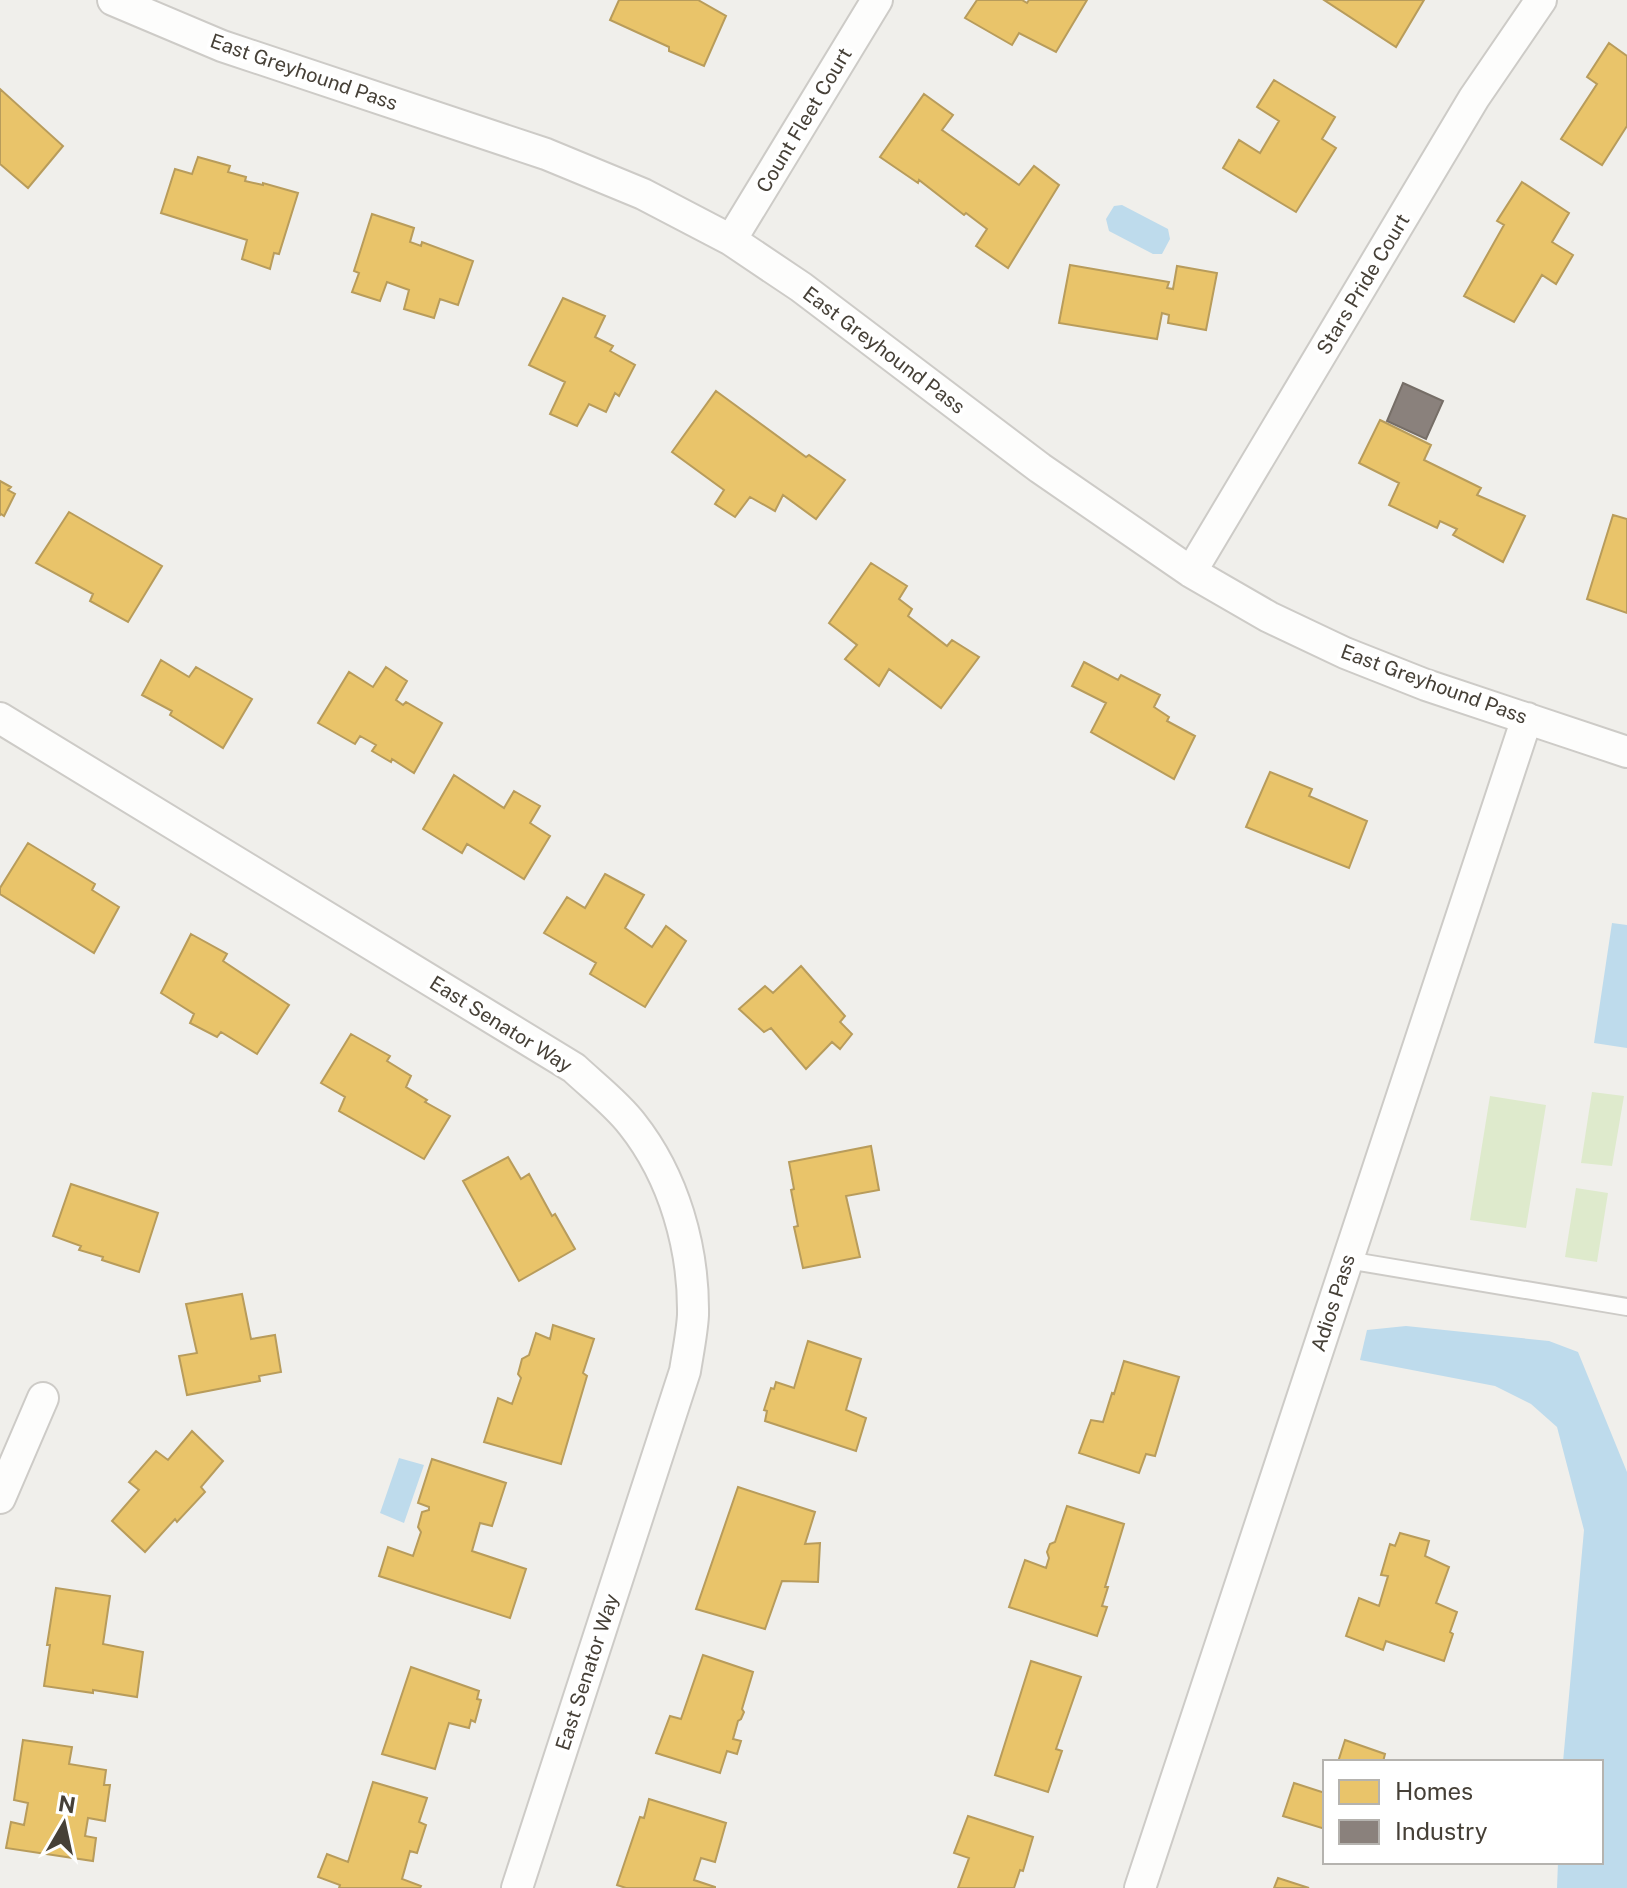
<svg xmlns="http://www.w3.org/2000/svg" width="1627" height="1888" viewBox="0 0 1627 1888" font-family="'Public Sans',sans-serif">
<rect width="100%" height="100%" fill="#f0efeb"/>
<path fill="#deeacc" d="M 1592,1092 L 1624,1096 L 1612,1166 L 1581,1163 Z
M 1490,1096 L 1546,1105 L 1526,1228 L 1470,1220 Z
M 1576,1188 L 1608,1193 L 1597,1262 L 1565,1257 Z"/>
<path fill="#bedbec" d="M 1122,205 L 1168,229 L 1170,239 L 1162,254 L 1153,254 L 1109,231 L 1106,219 L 1114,206 Z
M 1612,923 L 1627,925 L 1627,1048 L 1594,1043 Z
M 1406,1326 L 1549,1341 L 1578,1352 L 1627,1472 L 1627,1888 L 1557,1888 L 1558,1862 L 1601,1862 L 1601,1762 L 1563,1762 L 1584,1530 L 1557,1427 L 1531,1404 L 1495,1386 L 1360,1360 L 1367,1330 Z
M 399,1458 L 424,1465 L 404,1523 L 380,1513 Z"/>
<path fill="#e9c46a" stroke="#b89c5b" stroke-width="2" d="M 619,0 L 698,0 L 726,16 L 704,66 L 669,51 L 669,47 L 610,20 Z
M 977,0 L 1022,0 L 1027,3 L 1029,0 L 1087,0 L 1056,52 L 1019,33 L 1012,45 L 965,18 Z
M 1324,0 L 1424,0 L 1396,47 Z
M 1609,43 L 1627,56 L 1627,126 L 1602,165 L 1561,139 L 1597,84 L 1587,77 Z
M 1274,80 L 1335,117 L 1322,139 L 1336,148 L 1296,212 L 1223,168 L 1239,140 L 1260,153 L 1279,121 L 1257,107 Z
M 0,89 L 63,146 L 28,188 L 0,164 Z
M 924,94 L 953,115 L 942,130 L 1019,185 L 1034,166 L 1059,185 L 1008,268 L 976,246 L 987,229 L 966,213 L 964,215 L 919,180 L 918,183 L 880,157 Z
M 198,157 L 230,166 L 228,172 L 246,177 L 245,181 L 263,185 L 263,183 L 298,193 L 279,254 L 274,253 L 270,269 L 242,259 L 247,240 L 161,213 L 175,169 L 192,174 Z
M 1522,182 L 1569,213 L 1552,242 L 1573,255 L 1556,284 L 1542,275 L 1514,322 L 1464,296 L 1504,225 L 1497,221 Z
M 372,214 L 414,228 L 410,242 L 421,246 L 422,242 L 473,261 L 458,305 L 440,299 L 434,318 L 404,309 L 409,290 L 387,282 L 380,301 L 352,292 L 359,273 L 354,271 Z
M 1070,265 L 1169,282 L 1167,288 L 1173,289 L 1177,266 L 1217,273 L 1206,330 L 1168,323 L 1169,315 L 1162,313 L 1157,339 L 1059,323 Z
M 563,298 L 605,316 L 595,337 L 613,346 L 610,351 L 635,365 L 619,396 L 615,393 L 606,412 L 589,404 L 577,426 L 550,414 L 565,382 L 529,365 Z
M 716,391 L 806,457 L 809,455 L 845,480 L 816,519 L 783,495 L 775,511 L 750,497 L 735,517 L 715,504 L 724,490 L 672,452 Z
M 1380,420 L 1431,445 L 1424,460 L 1481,488 L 1477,495 L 1525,516 L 1503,562 L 1453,535 L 1457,529 L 1440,521 L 1437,528 L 1389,505 L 1399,483 L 1359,463 Z
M 0,481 L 11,487 L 8,490 L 15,494 L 4,516 L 1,514 L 0,515 Z
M 69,512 L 162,566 L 128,622 L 90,601 L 93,594 L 36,563 Z
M 1613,515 L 1627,519 L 1627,613 L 1587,599 Z
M 871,563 L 907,586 L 899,599 L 912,609 L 908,616 L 947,646 L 952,640 L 979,657 L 941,708 L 889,669 L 879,686 L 845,659 L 857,645 L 829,623 Z
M 161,660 L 189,677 L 196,667 L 252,699 L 223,748 L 170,715 L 172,711 L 142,695 Z
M 1084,662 L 1118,680 L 1121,675 L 1160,695 L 1154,707 L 1169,717 L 1167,721 L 1195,736 L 1174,779 L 1091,732 L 1106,703 L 1072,686 Z
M 386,667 L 407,681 L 396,700 L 403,705 L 406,702 L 442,723 L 414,773 L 392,759 L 391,762 L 372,751 L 376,745 L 360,736 L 355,744 L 318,723 L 349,672 L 373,687 Z
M 1270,772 L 1312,789 L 1309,796 L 1367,821 L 1349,868 L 1246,827 Z
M 454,775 L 504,808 L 514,791 L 540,806 L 530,823 L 550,836 L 524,879 L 467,844 L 462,853 L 423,829 Z
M 28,843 L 95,884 L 92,890 L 119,907 L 94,953 L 0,894 L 0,888 Z
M 605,874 L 644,895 L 625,928 L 652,947 L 666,926 L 686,941 L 645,1007 L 590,974 L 596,963 L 544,933 L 567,897 L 585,908 Z
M 191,934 L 227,954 L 223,961 L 289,1005 L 257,1054 L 221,1032 L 217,1037 L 190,1023 L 194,1014 L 161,993 Z
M 801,966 L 845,1016 L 840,1022 L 852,1034 L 840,1049 L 832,1042 L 806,1069 L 771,1028 L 764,1032 L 739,1009 L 765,986 L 773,993 Z
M 351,1034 L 390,1056 L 387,1061 L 411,1076 L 406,1087 L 427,1100 L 425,1102 L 450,1116 L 424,1159 L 339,1111 L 345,1097 L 321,1083 Z
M 871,1146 L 879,1190 L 846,1196 L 860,1257 L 803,1268 L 794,1227 L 798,1226 L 791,1190 L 794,1189 L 789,1162 Z
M 508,1157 L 521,1179 L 529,1174 L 552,1216 L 555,1214 L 575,1249 L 519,1281 L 463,1181 Z
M 71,1184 L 158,1213 L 139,1272 L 102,1260 L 103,1257 L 79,1250 L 81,1246 L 53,1236 Z
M 242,1294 L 251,1339 L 275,1335 L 281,1372 L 259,1376 L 260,1381 L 187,1395 L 179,1356 L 197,1353 L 186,1304 Z
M 553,1325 L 594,1339 L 583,1373 L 587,1376 L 561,1464 L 484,1442 L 498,1398 L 512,1404 L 521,1378 L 518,1374 L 522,1359 L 529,1355 L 536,1333 L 550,1339 Z
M 808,1341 L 861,1359 L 846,1410 L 866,1418 L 856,1451 L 765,1421 L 767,1411 L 764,1410 L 771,1388 L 774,1389 L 776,1382 L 794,1388 Z
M 1124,1361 L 1179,1377 L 1155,1456 L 1146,1454 L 1139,1473 L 1079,1453 L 1091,1420 L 1103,1422 L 1112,1393 L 1114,1394 Z
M 192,1431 L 223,1461 L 201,1487 L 205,1492 L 177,1522 L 175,1519 L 145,1552 L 112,1521 L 139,1490 L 129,1482 L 156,1451 L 168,1460 Z
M 432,1459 L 506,1483 L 492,1526 L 480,1523 L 472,1551 L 526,1569 L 510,1618 L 379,1576 L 388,1547 L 413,1556 L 421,1532 L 418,1527 L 422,1512 L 429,1510 L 429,1507 L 418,1503 Z
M 738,1487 L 815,1512 L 805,1544 L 820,1543 L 818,1582 L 782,1581 L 765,1629 L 696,1609 Z
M 1067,1506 L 1124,1524 L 1105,1587 L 1108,1587 L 1102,1606 L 1107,1607 L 1097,1636 L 1009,1607 L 1025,1560 L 1046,1568 L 1049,1558 L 1047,1552 L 1050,1544 L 1055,1542 Z
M 1400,1533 L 1429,1541 L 1425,1556 L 1449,1567 L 1436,1603 L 1457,1612 L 1450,1632 L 1453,1634 L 1444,1661 L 1386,1641 L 1383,1650 L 1346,1636 L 1359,1598 L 1379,1606 L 1388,1576 L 1381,1575 L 1390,1544 L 1395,1546 Z
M 56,1588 L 110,1596 L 103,1644 L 143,1652 L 137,1697 L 93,1690 L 93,1693 L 44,1686 L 50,1645 L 47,1645 Z
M 703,1655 L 753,1672 L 742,1709 L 744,1712 L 741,1719 L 738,1721 L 733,1739 L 741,1741 L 737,1754 L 727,1751 L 720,1773 L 656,1753 L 670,1716 L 681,1719 Z
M 1031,1661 L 1081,1677 L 1056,1749 L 1062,1751 L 1048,1792 L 995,1775 Z
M 411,1667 L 479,1691 L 477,1699 L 481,1700 L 475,1722 L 471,1720 L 469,1728 L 449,1723 L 435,1769 L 382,1754 Z
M 23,1740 L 72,1747 L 69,1764 L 106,1770 L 104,1785 L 110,1785 L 105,1821 L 88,1818 L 85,1836 L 96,1838 L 93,1861 L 6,1848 L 11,1822 L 24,1825 L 28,1803 L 14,1800 Z
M 1345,1740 L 1385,1754 L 1383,1762 L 1338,1762 Z
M 373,1782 L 427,1798 L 419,1822 L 426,1825 L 417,1853 L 410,1851 L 402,1879 L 421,1886 L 420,1888 L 339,1888 L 340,1885 L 318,1877 L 327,1854 L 348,1862 Z
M 1294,1783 L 1325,1793 L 1325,1829 L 1283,1816 Z
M 649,1799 L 726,1823 L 715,1862 L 701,1858 L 694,1880 L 715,1887 L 715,1888 L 626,1888 L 617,1885 L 640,1817 L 644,1818 Z
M 968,1816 L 1033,1837 L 1023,1871 L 1020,1870 L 1014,1888 L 958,1888 L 969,1858 L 954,1853 Z
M 1278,1878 L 1309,1888 L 1274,1888 Z"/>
<path fill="#8a817c" stroke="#766e67" stroke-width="2" d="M 1403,383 L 1443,401 L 1426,439 L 1387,421 Z"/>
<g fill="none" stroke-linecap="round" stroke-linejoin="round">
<g stroke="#cdcbc7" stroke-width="20">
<path id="lane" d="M 1347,1260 L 1627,1307"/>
</g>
<g stroke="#cdcbc7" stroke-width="34">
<path id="street" d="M 113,0 L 222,46 L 546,154 L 643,194 L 731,240 L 801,287 L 1040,468 L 1191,572 L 1269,617 L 1345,653 L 1426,685 L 1627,752
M 731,240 L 877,0
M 1191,572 L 1474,98 L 1541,0
M 0,718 L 574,1068 C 592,1085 617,1104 632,1124 C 674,1177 694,1248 693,1315 C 692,1333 688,1352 685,1371 L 517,1888
M 0,1498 L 43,1398
M 1140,1888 L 1527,718"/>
</g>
<use href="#lane" stroke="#fdfdfc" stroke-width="16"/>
<use href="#street" stroke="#fdfdfc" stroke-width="30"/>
</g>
<g text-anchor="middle" stroke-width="8" stroke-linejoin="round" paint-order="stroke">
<g font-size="20" fill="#464037" stroke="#fff">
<text transform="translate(304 72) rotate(19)" y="7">East Greyhound Pass</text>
<text transform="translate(804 120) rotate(-59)" y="7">Count Fleet Court</text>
<text transform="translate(1363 284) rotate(-59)" y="7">Stars Pride Court</text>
<text transform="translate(884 350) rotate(37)" y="7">East Greyhound Pass</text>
<text transform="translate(1434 684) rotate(20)" y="7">East Greyhound Pass</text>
<text transform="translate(501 1024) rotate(32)" y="7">East Senator Way</text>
<text transform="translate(1333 1303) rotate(-72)" y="7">Adios Pass</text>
<text transform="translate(587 1672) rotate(-72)" y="7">East Senator Way</text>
</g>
</g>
<rect x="1323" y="1760" width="280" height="104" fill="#ffffff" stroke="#b5b3af" stroke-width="2"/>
<rect x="1339" y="1780" width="40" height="24" fill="#e9c46a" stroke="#b5b3af" stroke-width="2"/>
<text x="1395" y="1800" font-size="24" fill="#464037">Homes</text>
<rect x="1339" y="1820" width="40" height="24" fill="#8a817c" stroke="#b5b3af" stroke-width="2"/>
<text x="1395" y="1840" font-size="24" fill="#464037">Industry</text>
<g transform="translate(64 1824) rotate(9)" stroke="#ffffff" stroke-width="6" paint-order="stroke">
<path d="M0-6L14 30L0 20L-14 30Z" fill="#464037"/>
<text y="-12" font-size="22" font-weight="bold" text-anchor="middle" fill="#464037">N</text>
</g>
</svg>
